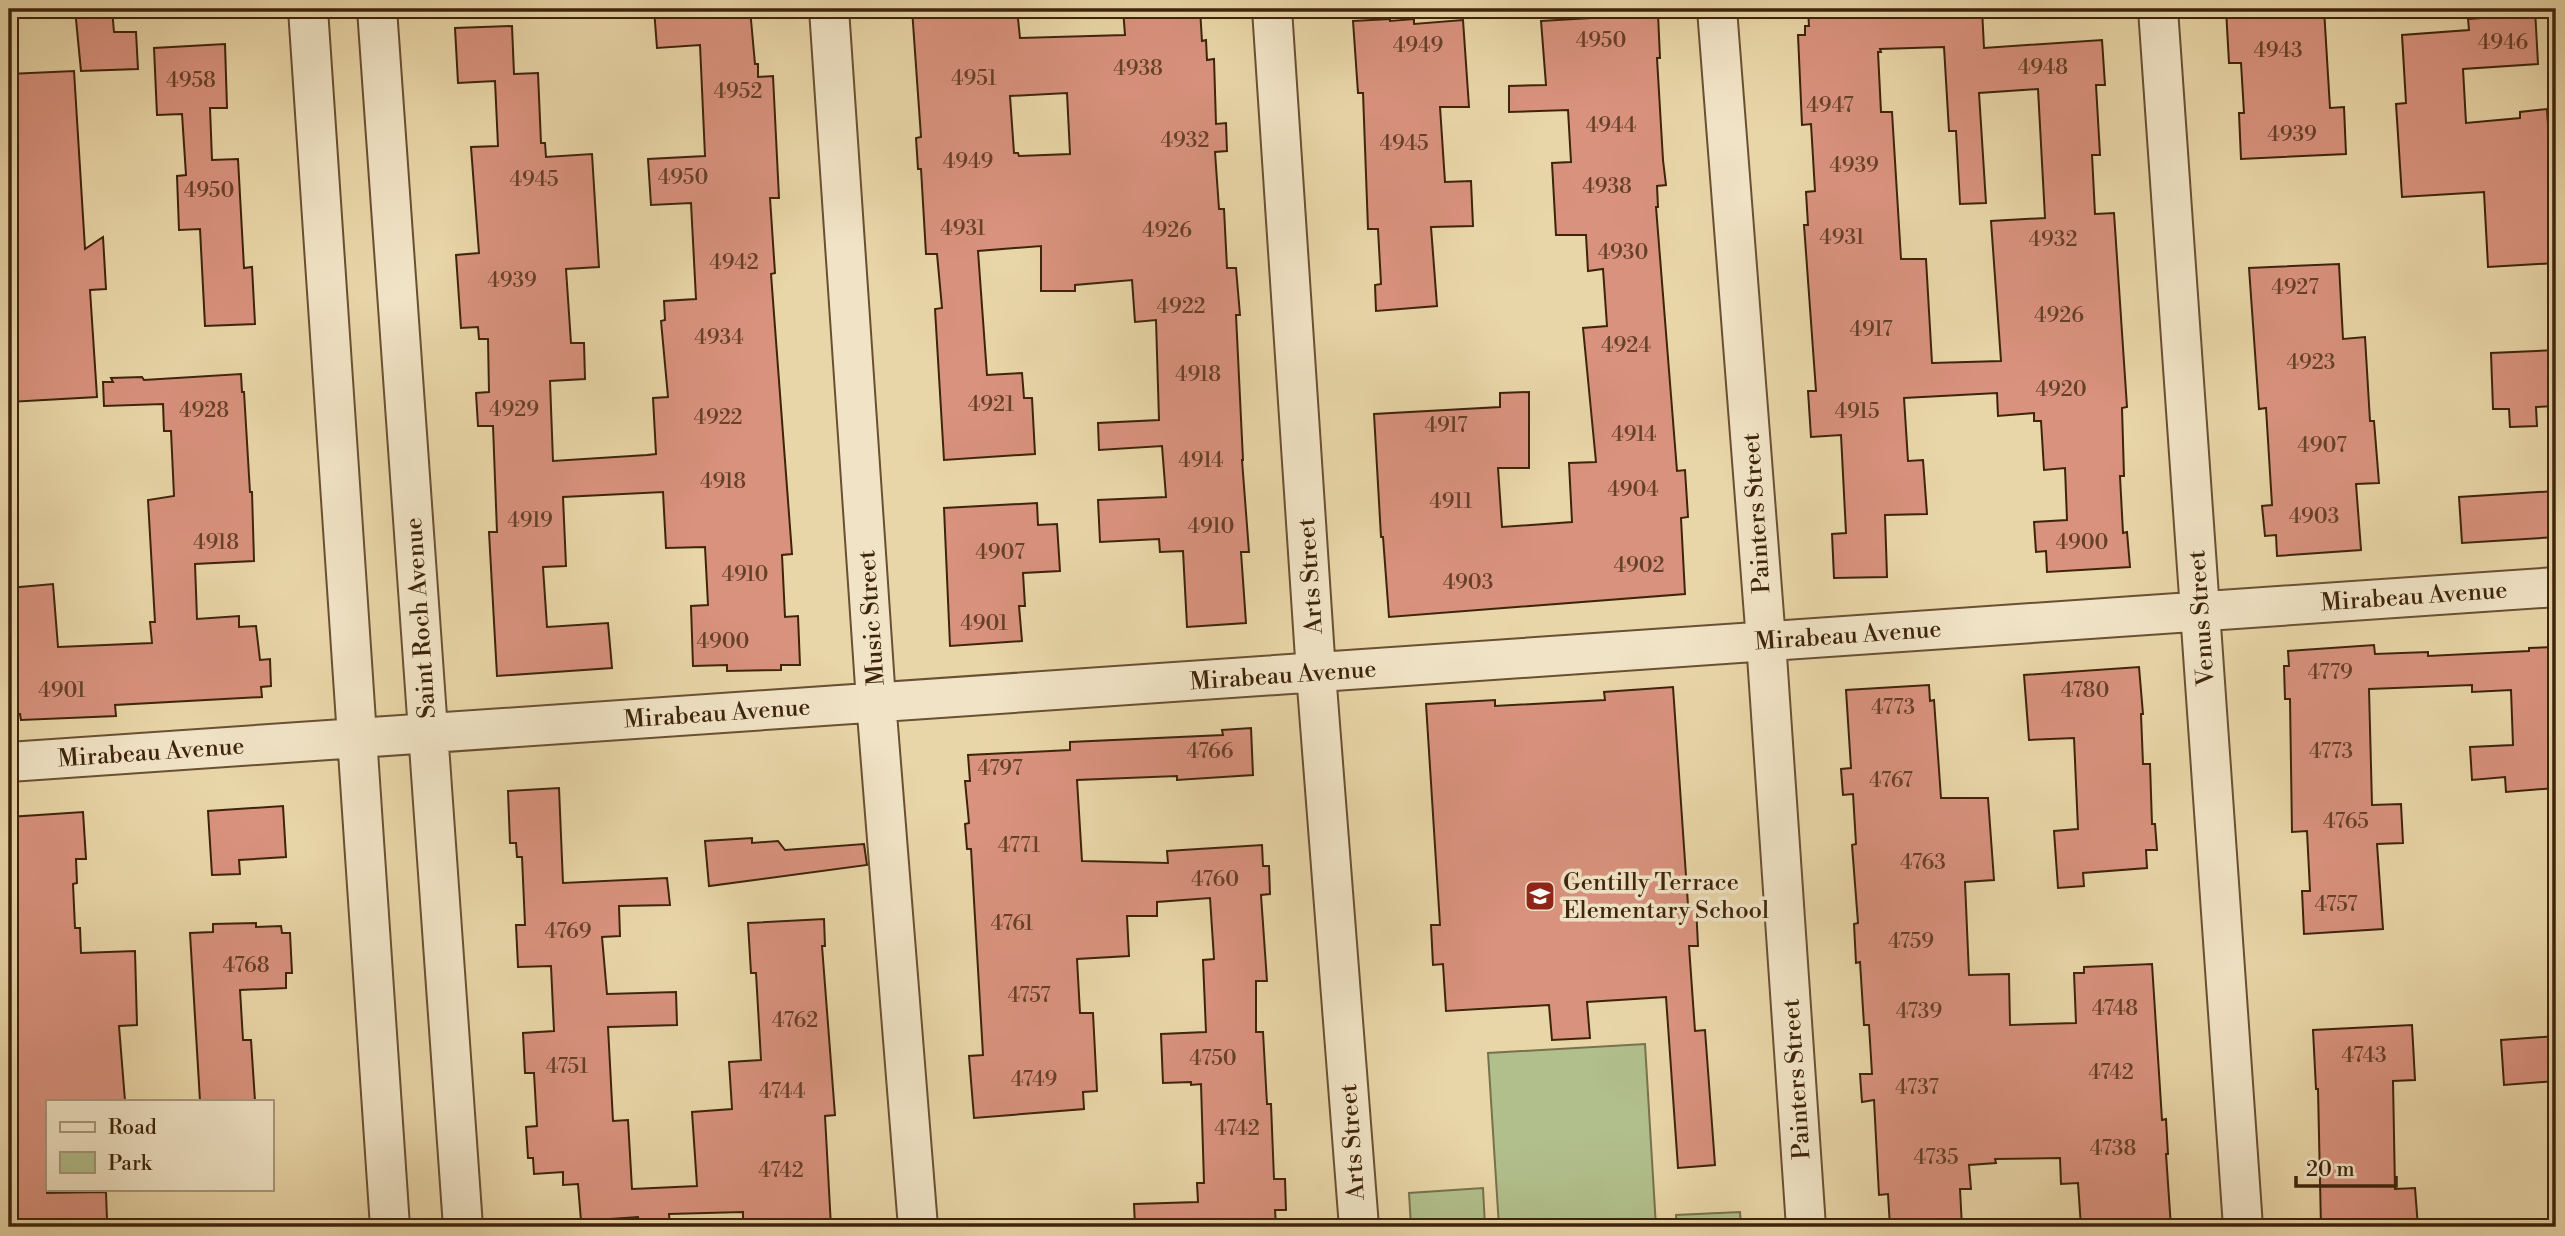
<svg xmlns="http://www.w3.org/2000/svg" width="2565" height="1236" viewBox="0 0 2565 1236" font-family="'Libre Bodoni',serif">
<rect width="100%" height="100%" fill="#e9d6a8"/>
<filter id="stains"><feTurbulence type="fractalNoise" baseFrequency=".00286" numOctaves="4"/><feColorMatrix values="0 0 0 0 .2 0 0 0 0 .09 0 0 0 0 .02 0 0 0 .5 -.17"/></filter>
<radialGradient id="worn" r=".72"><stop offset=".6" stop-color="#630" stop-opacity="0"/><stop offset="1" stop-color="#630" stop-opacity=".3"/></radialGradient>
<path fill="#b1bf8c" stroke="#78724c" stroke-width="2" d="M 1645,1044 L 1656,1227 L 1499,1227 L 1488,1053 Z
M 1483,1188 L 1485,1227 L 1411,1227 L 1409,1193 Z
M 1740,1212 L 1741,1227 L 1677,1227 L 1676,1215 Z"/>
<path fill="#d9927e" stroke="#3e240b" stroke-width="2" fill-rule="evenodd" d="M 75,9 L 112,9 L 114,32 L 136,32 L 138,69 L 81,71 Z
M 654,9 L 750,9 L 755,64 L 758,64 L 758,77 L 773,76 L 779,198 L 770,198 L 775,273 L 771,274 L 792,554 L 782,555 L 785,617 L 798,616 L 800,665 L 781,665 L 781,670 L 727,671 L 727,665 L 693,666 L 691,606 L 708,605 L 705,547 L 666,548 L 663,492 L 563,497 L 566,566 L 543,567 L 547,627 L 608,623 L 612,668 L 497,676 L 489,532 L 497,532 L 493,426 L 478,426 L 476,393 L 489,392 L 488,339 L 479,339 L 478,327 L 461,328 L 456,255 L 479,253 L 471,147 L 498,146 L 495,81 L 458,83 L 455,28 L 512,26 L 514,74 L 538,73 L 541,143 L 545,143 L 546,157 L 592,154 L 599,267 L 566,269 L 571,343 L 584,343 L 585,379 L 550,381 L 553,461 L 647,455 L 656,454 L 653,398 L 668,397 L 661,321 L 665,320 L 664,301 L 696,299 L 691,203 L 651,205 L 648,159 L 705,156 L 700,45 L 657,48 Z
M 912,9 L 1017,9 L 1020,38 L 1125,35 L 1123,9 L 1200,9 L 1202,41 L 1206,40 L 1207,60 L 1214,59 L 1216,124 L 1226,123 L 1227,151 L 1215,152 L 1219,209 L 1224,209 L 1227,268 L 1236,268 L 1240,315 L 1236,315 L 1243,460 L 1242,460 L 1249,552 L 1241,552 L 1246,623 L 1187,627 L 1183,551 L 1160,552 L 1159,539 L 1100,542 L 1098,500 L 1166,497 L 1162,446 L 1099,450 L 1098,423 L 1159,420 L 1156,320 L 1135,322 L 1132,280 L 1075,285 L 1075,291 L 1041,291 L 1041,246 L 978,251 L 987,375 L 1022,373 L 1024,398 L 1032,398 L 1035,454 L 944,460 L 935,309 L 942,308 L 937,254 L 926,254 L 921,169 L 918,169 L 916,138 L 921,137 ZM 1067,93 L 1070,154 L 1019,156 L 1018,153 L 1014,153 L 1010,96 Z
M 1808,9 L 1982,9 L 1984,48 L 2102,40 L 2105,85 L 2096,85 L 2100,155 L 2092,155 L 2095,214 L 2114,213 L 2127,407 L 2122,408 L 2124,476 L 2120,476 L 2123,533 L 2127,532 L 2130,567 L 2047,572 L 2046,551 L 2036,552 L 2034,522 L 2067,520 L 2065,468 L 2044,470 L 2041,421 L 2034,421 L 2034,413 L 1998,416 L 1997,393 L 1904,398 L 1908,461 L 1923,460 L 1927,514 L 1885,515 L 1887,577 L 1834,578 L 1832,534 L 1846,533 L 1841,435 L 1811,437 L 1808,391 L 1816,391 L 1804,225 L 1808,225 L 1806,192 L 1815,191 L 1811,124 L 1802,125 L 1798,35 L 1805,35 L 1805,26 L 1809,26 ZM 1944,47 L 1949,131 L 1956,131 L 1960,204 L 1986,203 L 1979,93 L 2038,89 L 2045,218 L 1991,221 L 2001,361 L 1932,363 L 1926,259 L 1901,259 L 1892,112 L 1881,112 L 1878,52 L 1881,52 L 1880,49 Z
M 2226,9 L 2324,9 L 2330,108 L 2344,107 L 2346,154 L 2241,159 L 2239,113 L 2244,113 L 2241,63 L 2229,63 Z
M 2535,9 L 2538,64 L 2463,69 L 2466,123 L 2520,118 L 2520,112 L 2547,109 L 2549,140 L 2556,139 L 2556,263 L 2488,267 L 2484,192 L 2402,197 L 2396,104 L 2406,103 L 2402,35 L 2469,30 L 2468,19 L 2508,16 L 2507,11 Z
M 1658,14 L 1660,58 L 1657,58 L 1663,160 L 1666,185 L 1657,186 L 1658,207 L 1656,207 L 1677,471 L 1685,470 L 1688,517 L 1681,518 L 1685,594 L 1389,617 L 1383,537 L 1381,537 L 1374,414 L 1500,407 L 1500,393 L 1529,392 L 1529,468 L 1498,468 L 1502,527 L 1572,522 L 1569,463 L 1596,462 L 1583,328 L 1607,326 L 1603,269 L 1588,271 L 1586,235 L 1556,235 L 1552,163 L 1571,162 L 1568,110 L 1509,112 L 1509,86 L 1546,85 L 1541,21 Z
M 1390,19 L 1390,21 L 1414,19 L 1414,24 L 1463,20 L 1469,107 L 1440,107 L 1445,182 L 1471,181 L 1473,226 L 1431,227 L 1437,306 L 1376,311 L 1375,285 L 1381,284 L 1378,229 L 1368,229 L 1363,93 L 1358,93 L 1353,21 Z
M 225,44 L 227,108 L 210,108 L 212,160 L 238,159 L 244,268 L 252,267 L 255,324 L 205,326 L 200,229 L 179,230 L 177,176 L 186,175 L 182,114 L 157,115 L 154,48 Z
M 74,71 L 85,249 L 103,237 L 106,289 L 90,290 L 97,397 L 9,402 L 9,74 Z
M 2339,264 L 2343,339 L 2365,337 L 2370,421 L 2374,421 L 2379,483 L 2356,484 L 2361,550 L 2277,556 L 2276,535 L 2265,536 L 2262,506 L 2272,505 L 2266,408 L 2259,409 L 2249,268 Z
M 2556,350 L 2556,406 L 2536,407 L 2537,426 L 2510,427 L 2509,409 L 2493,409 L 2491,353 Z
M 241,374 L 242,392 L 244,392 L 250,492 L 252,492 L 254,561 L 195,564 L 197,619 L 239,616 L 239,627 L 256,626 L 260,660 L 270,659 L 271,686 L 261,687 L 262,697 L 115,705 L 116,716 L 21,720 L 20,714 L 9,714 L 9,588 L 53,584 L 58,647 L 152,643 L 150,622 L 155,622 L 148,500 L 174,496 L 171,431 L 164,431 L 163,404 L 104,406 L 103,382 L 113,382 L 111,378 L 142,377 L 144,380 Z
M 2556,491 L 2556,537 L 2462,543 L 2459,497 Z
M 1037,503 L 1038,525 L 1057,524 L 1060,571 L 1023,573 L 1025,606 L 1019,606 L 1022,641 L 950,646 L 944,508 Z
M 2374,645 L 2375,654 L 2428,652 L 2428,656 L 2529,651 L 2529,648 L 2556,647 L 2556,788 L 2506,792 L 2505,777 L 2472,780 L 2470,747 L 2513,745 L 2511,690 L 2472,692 L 2472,685 L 2369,689 L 2372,805 L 2401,804 L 2403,843 L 2377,844 L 2383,929 L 2304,934 L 2302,891 L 2310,891 L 2307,831 L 2292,832 L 2290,699 L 2285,699 L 2284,666 L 2289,666 L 2288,651 Z
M 2139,667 L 2143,714 L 2141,714 L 2143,764 L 2150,764 L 2152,824 L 2155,824 L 2157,850 L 2146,850 L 2147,868 L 2083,873 L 2084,886 L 2058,888 L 2054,831 L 2078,829 L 2074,738 L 2029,740 L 2024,675 Z
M 1929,685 L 1930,701 L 1934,700 L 1941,798 L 1988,798 L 1994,880 L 1965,882 L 1969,975 L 2009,974 L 2010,1025 L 2076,1023 L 2074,973 L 2084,973 L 2084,967 L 2152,964 L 2162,1120 L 2166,1119 L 2168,1154 L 2166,1154 L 2171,1227 L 2081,1227 L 2078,1183 L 2061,1184 L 2060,1158 L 1995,1159 L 1996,1163 L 1969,1165 L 1971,1189 L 1960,1189 L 1962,1227 L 1890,1227 L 1888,1194 L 1879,1195 L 1874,1100 L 1862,1102 L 1860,1074 L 1872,1074 L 1869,1025 L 1864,1025 L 1860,962 L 1856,963 L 1854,924 L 1858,923 L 1852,845 L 1856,844 L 1853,794 L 1843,795 L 1841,769 L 1851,768 L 1846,690 Z
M 1673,687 L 1688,905 L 1696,905 L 1698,946 L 1689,946 L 1695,1031 L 1705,1030 L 1715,1165 L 1678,1168 L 1666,997 L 1587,1002 L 1590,1038 L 1552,1040 L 1549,1005 L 1446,1011 L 1443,964 L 1433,965 L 1431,925 L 1440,925 L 1426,704 L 1495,700 L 1495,706 L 1605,700 L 1604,692 Z
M 1251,728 L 1253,775 L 1177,780 L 1177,776 L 1077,780 L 1082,861 L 1168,863 L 1167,851 L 1262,845 L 1263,866 L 1269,866 L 1270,894 L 1261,895 L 1267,981 L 1256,981 L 1256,1032 L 1263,1032 L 1267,1104 L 1271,1104 L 1274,1179 L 1285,1179 L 1286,1210 L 1275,1210 L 1276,1225 L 1135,1227 L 1134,1204 L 1198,1202 L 1197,1183 L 1204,1183 L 1201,1084 L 1191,1085 L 1191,1082 L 1163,1083 L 1161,1034 L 1206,1032 L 1203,960 L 1214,959 L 1210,898 L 1157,902 L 1157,916 L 1127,916 L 1129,956 L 1077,959 L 1080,1013 L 1093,1013 L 1097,1091 L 1083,1092 L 1084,1109 L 974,1118 L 969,1056 L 983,1055 L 971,849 L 967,849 L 965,824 L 969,823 L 965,781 L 970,781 L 968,755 L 1070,750 L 1070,742 L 1223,735 L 1222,730 Z
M 559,788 L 563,883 L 667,878 L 670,905 L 619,906 L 620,936 L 602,937 L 607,994 L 676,992 L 677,1025 L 608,1027 L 613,1121 L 628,1120 L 632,1189 L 697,1186 L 692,1112 L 732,1109 L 729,1062 L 761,1060 L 756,973 L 751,973 L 748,923 L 824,919 L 825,946 L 822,946 L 835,1115 L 825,1116 L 831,1227 L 743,1227 L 743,1212 L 669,1214 L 670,1227 L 639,1227 L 638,1217 L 581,1221 L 578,1184 L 563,1185 L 563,1172 L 534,1174 L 533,1158 L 528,1158 L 526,1127 L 537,1126 L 534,1073 L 525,1073 L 523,1033 L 554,1031 L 551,966 L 518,967 L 516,925 L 525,925 L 522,857 L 517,857 L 516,843 L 510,843 L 508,791 Z
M 283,806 L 286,857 L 239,860 L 240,874 L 212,875 L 208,811 Z
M 83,812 L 86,859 L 76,859 L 77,883 L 73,884 L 75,928 L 80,928 L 81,953 L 135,951 L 137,1025 L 119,1026 L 125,1101 L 47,1101 L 47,1193 L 106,1192 L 107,1219 L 53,1220 L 54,1227 L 10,1227 L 9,817 Z
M 752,838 L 752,843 L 778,841 L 785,850 L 864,844 L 867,865 L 709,886 L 705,841 Z
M 256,923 L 256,927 L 281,926 L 282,933 L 290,933 L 292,973 L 286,973 L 286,988 L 240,990 L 243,1040 L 251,1040 L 255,1101 L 200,1101 L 190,933 L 213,932 L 213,924 Z
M 2412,1025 L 2415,1080 L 2393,1081 L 2395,1189 L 2415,1188 L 2418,1227 L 2321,1227 L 2318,1089 L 2316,1089 L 2313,1030 Z
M 2556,1036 L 2556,1081 L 2504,1085 L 2501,1040 Z"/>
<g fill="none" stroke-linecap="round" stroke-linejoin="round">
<g stroke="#695032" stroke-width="42">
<path id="minor" d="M 308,9 L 390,1227
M 377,9 L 463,1227
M 829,9 L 876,701 L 918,1227
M 1272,9 L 1316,673 L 1359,1227
M 1717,9 L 1766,641 L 1806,1227
M 2158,9 L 2243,1227
M 9,762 L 2556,587"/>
</g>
<use href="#minor" stroke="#f1e4c6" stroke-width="38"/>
</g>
<defs>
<g id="school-square" transform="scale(1.575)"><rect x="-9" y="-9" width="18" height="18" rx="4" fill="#8f2418" stroke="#f1e4c6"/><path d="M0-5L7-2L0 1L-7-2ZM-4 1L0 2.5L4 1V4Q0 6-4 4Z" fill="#fff"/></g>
</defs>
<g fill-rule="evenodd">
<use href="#school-square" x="1540" y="896"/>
</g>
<g text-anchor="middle" stroke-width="7" stroke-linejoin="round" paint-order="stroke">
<g font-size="21" fill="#654028">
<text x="1601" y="47">4950</text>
<text x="2503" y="49">4946</text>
<text x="1418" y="52">4949</text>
<text x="2278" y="57">4943</text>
<text x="2043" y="74">4948</text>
<text x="1138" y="75">4938</text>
<text x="974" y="85">4951</text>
<text x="191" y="87">4958</text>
<text x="738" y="98">4952</text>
<text x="1830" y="112">4947</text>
<text x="1611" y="132">4944</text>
<text x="2292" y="141">4939</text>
<text x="1185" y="147">4932</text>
<text x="1404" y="150">4945</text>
<text x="968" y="168">4949</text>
<text x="1854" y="172">4939</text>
<text x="683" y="184">4950</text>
<text x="534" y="186">4945</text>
<text x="1607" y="193">4938</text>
<text x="209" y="197">4950</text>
<text x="963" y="235">4931</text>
<text x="1167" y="237">4926</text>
<text x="1842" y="244">4931</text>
<text x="2053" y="246">4932</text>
<text x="1623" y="259">4930</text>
<text x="734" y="269">4942</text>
<text x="512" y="287">4939</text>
<text x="2295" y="294">4927</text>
<text x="1181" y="313">4922</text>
<text x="2059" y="322">4926</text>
<text x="1871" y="336">4917</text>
<text x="719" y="344">4934</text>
<text x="1626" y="352">4924</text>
<text x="2311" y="369">4923</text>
<text x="1198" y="381">4918</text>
<text x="2061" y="396">4920</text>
<text x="991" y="411">4921</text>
<text x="514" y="416">4929</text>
<text x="204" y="417">4928</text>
<text x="1857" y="418">4915</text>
<text x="718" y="424">4922</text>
<text x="1446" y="432">4917</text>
<text x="1634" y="441">4914</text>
<text x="2322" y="452">4907</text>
<text x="1201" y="467">4914</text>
<text x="723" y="488">4918</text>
<text x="1633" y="496">4904</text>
<text x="1451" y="508">4911</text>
<text x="2314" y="523">4903</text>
<text x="530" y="527">4919</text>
<text x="1211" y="533">4910</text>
<text x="216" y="549">4918</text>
<text x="2082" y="549">4900</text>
<text x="1000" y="559">4907</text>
<text x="1639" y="572">4902</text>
<text x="745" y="581">4910</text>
<text x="1468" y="589">4903</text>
<text x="984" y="630">4901</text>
<text x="723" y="648">4900</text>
<text x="2330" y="679">4779</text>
<text x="62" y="697">4901</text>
<text x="2085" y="697">4780</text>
<text x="1893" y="714">4773</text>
<text x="1210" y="758">4766</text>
<text x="2331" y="758">4773</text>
<text x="1000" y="775">4797</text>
<text x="1891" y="787">4767</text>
<text x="2346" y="828">4765</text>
<text x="1019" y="852">4771</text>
<text x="1923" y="869">4763</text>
<text x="1215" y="886">4760</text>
<text x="2336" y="911">4757</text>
<text x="1012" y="930">4761</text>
<text x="568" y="938">4769</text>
<text x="1911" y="948">4759</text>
<text x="246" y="972">4768</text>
<text x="1029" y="1002">4757</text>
<text x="2115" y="1015">4748</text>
<text x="1919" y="1018">4739</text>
<text x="795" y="1027">4762</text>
<text x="2364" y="1062">4743</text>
<text x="1213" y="1065">4750</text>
<text x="567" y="1073">4751</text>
<text x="2111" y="1079">4742</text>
<text x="1034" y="1086">4749</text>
<text x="1917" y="1094">4737</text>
<text x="782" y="1098">4744</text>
<text x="1237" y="1135">4742</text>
<text x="2113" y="1155">4738</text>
<text x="1936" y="1164">4735</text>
<text x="781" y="1177">4742</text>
</g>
<g font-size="24" fill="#3e240b" stroke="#f1e4c6">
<text transform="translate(1756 513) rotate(-94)" y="8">Painters Street</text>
<text transform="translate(1310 576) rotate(-94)" y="8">Arts Street</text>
<text transform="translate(2414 596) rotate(-4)" y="8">Mirabeau Avenue</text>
<text transform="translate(420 618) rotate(-94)" y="8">Saint Roch Avenue</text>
<text transform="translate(871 618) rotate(-94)" y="8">Music Street</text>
<text transform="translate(2201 618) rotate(-94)" y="8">Venus Street</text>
<text transform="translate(1848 635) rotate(-4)" y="8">Mirabeau Avenue</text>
<text transform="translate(1283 675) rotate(-4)" y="8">Mirabeau Avenue</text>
<text transform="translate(717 713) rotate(-4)" y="8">Mirabeau Avenue</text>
<text transform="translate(151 752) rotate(-4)" y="8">Mirabeau Avenue</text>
<text transform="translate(1796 1079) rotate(-94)" y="8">Painters Street</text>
<text transform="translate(1352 1142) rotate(-94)" y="8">Arts Street</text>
</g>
<g font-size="24" fill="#3e240b" stroke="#f1e4c6" text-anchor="start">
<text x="1563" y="890">Gentilly Terrace<tspan x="1563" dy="28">Elementary School</tspan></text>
</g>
</g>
<rect width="2565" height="1236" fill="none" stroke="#e9d6a8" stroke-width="35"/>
<rect x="10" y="10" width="2544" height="1215" fill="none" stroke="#3e240b" stroke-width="3.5"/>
<rect x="18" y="18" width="2530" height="1201" fill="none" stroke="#3e240b" stroke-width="2"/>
<rect x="46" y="1100" width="228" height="91" fill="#f1e4c6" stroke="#a9977b" stroke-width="2"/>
<rect x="60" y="1122" width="35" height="10" fill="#f1e4c6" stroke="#a9977b" stroke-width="2"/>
<text x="108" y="1134" font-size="21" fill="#3e240b">Road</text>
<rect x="60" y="1152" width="35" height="21" fill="#b1bf8c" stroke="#a9977b" stroke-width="2"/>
<text x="108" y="1170" font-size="21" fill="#3e240b">Park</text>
<path d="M2296 1176v10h100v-10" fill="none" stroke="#3e240b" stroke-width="3.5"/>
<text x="2306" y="1176" font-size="21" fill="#3e240b" stroke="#f1e4c6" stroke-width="5" paint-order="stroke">20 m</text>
<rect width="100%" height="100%" filter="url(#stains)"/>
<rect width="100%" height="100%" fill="url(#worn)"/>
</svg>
